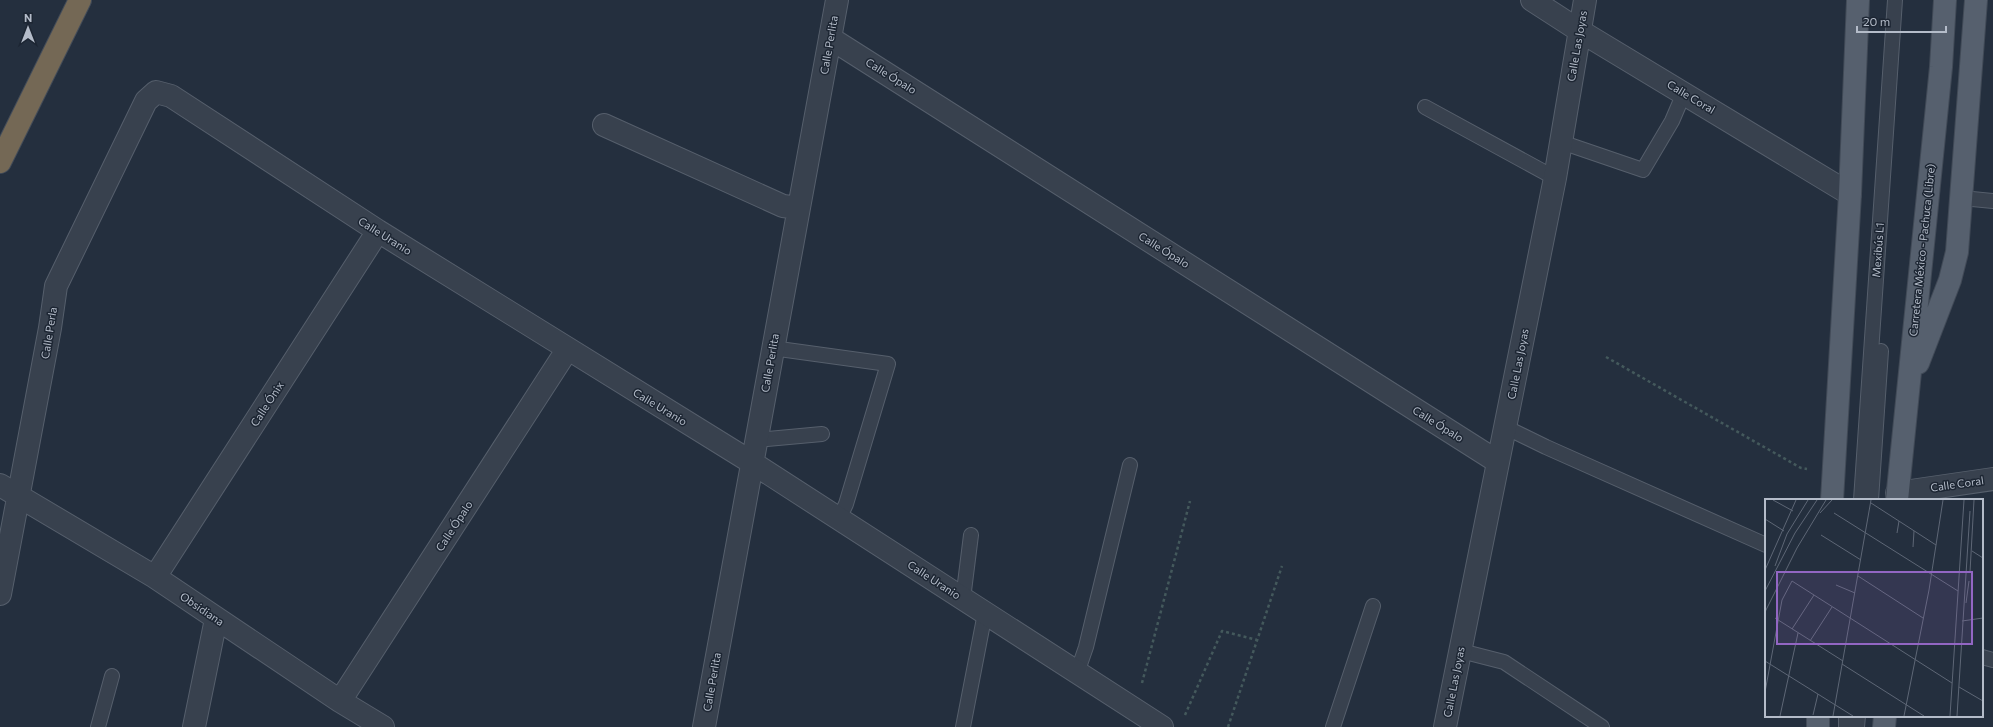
<svg xmlns="http://www.w3.org/2000/svg" width="1993" height="727" viewBox="0 0 1993 727" font-family="Commissioner,sans-serif">
<rect width="100%" height="100%" fill="#242f3e"/>
<g fill="none" stroke-linecap="round" stroke-linejoin="round">
<g stroke="#565f6c" stroke-width="16">
<path id="lane" d="M 1425,107 L 1555,178
M 1561,142 L 1643,170 L 1672,121 L 1684,93
M 1962,198 L 1993,201
M 772,348 L 888,364 L 846,504 L 839,519
M 1505,427 L 1546,447 L 1766,545
M 756,440 L 822,434
M 1861,500 L 1895,0
M 1871,500 L 1881,351
M 963,599 L 971,535
M 1461,651 L 1504,662 L 1602,727
M 1982,657 L 1993,660
M 1077,673 L 1086,647 L 1130,465
M 98,727 L 112,676
M 963,727 L 985,613
M 1333,727 L 1373,606
M 1846,727 L 1846,716
M 1857,727 L 1858,716"/>
</g>
<g stroke="#565f6c" stroke-width="24">
<path id="street" d="M 1532,0 L 1580,31 L 1850,194
M 830,38 L 1498,462
M 604,125 L 783,206 L 799,208
M 0,485 L 155,577 L 340,701 L 383,727
M 1897,493 L 1993,479
M 155,577 L 378,231
M 0,594 L 50,328 L 56,286 L 146,101 L 156,92 L 171,96 L 378,231 L 751,462 L 1162,727
M 340,701 L 567,350
M 194,727 L 216,619
M 704,727 L 837,0
M 1445,727 L 1555,178 L 1585,0"/>
</g>
<g stroke="#414a57" stroke-width="24">
<path id="primary" d="M 1918,363 L 1950,280 L 1957,252 L 1976,0
M 1832,500 L 1850,194 L 1858,0
M 1897,500 L 1941,67 L 1945,0
M 1818,727 L 1818,716
M 1884,727 L 1885,716"/>
</g>
<g stroke="#434c59" stroke-width="24">
<path id="highway" d="M 0,162 L 80,0"/>
</g>
<path stroke="#44595c" stroke-width="2.5" stroke-dasharray="3 3" stroke-linecap="butt" d="M 1606,357 L 1801,468 L 1807,469
M 1142,683 L 1190,501
M 1185,715 L 1222,631 L 1257,640
M 1228,727 L 1282,566"/>
<use href="#lane" stroke="#38414e" stroke-width="14"/>
<use href="#street" stroke="#38414e" stroke-width="22"/>
<use href="#primary" stroke="#56606e" stroke-width="22"/>
<use href="#highway" stroke="#746855" stroke-width="22"/>
</g>
<g text-anchor="middle" stroke-width="3" stroke-linejoin="round" paint-order="stroke">
<g font-size="11" fill="#b4bcc9" stroke="#1d2633">
<text transform="translate(829 45) rotate(-80)" y="4">Calle Perlita</text>
<text transform="translate(1577 46) rotate(-80)" y="4">Calle Las Joyas</text>
<text transform="translate(891 76) rotate(32)" y="4">Calle Ópalo</text>
<text transform="translate(1691 97) rotate(31)" y="4">Calle Coral</text>
<text transform="translate(385 236) rotate(32)" y="4">Calle Uranio</text>
<text transform="translate(1164 250) rotate(32)" y="4">Calle Ópalo</text>
<text transform="translate(1878 250) rotate(-86)" y="4">Mexibús L1</text>
<text transform="translate(1922 250) rotate(-84)" y="4">Carretera México - Pachuca (Libre)</text>
<text transform="translate(49 333) rotate(-81)" y="4">Calle Perla</text>
<text transform="translate(770 363) rotate(-80)" y="4">Calle Perlita</text>
<text transform="translate(1518 364) rotate(-79)" y="4">Calle Las Joyas</text>
<text transform="translate(267 404) rotate(-57)" y="4">Calle Ónix</text>
<text transform="translate(660 407) rotate(31)" y="4">Calle Uranio</text>
<text transform="translate(1438 424) rotate(32)" y="4">Calle Ópalo</text>
<text transform="translate(1957 484) rotate(-8)" y="4">Calle Coral</text>
<text transform="translate(454 526) rotate(-57)" y="4">Calle Ópalo</text>
<text transform="translate(934 580) rotate(33)" y="4">Calle Uranio</text>
<text transform="translate(202 609) rotate(34)" y="4">Obsidiana</text>
<text transform="translate(712 682) rotate(-80)" y="4">Calle Perlita</text>
<text transform="translate(1454 682) rotate(-79)" y="4">Calle Las Joyas</text>
</g>
</g>
<g transform="translate(1765 499)">
<rect width="218" height="218" fill="#242f3e"/>
<path fill="none" stroke="#5e6776" stroke-width="1" d="M 8,1 L 28,12M 106,4 L 171,46M 55,14 L 67,1M 69,14 L 193,92M 0,20 L 19,32M 132,34 L 134,22M 56,36 L 96,61M 148,48 L 149,32M 207,52 L 218,59M 10,67 L 22,35 L 43,1M 0,71 L 31,1M 205,73 L 209,1M 93,77 L 158,119M 71,86 L 90,94M 0,92 L 30,34 L 52,1M 201,104 L 204,82M 0,113 L 32,49 L 61,1M 10,119 L 78,162M 197,122 L 218,119M 27,130 L 49,96M 45,142 L 67,108M 0,162 L 88,217M 77,165 L 159,217M 194,188 L 218,202M 0,193 L 17,101 L 27,82 L 187,184M 48,216 L 53,195M 15,217 L 33,134M 68,217 L 106,1M 139,217 L 164,91 L 178,1M 185,217 L 199,1M 192,217 L 205,12"/>
<path fill="#9266c3" fill-opacity="0.15" stroke="#9266c3" stroke-width="2" d="M 12,73 L 207,73 L 207,145 L 12,145 Z"/>
<rect width="218" height="218" fill="none" stroke="#b4bcc9" stroke-width="2"/>
</g>
<g transform="translate(28 28)" stroke="#1d2633" stroke-width="3" paint-order="stroke">
<path d="M0-3L7 15L0 10L-7 15Z" fill="#b4bcc9"/>
<text y="-6" font-size="11" font-weight="bold" text-anchor="middle" fill="#b4bcc9">N</text>
</g>
<path d="M1857 26v6h89v-6" fill="none" stroke="#b4bcc9" stroke-width="2"/>
<text x="1863" y="26" font-size="12" fill="#b4bcc9" stroke="#1d2633" stroke-width="3" paint-order="stroke">20 m</text>
</svg>
